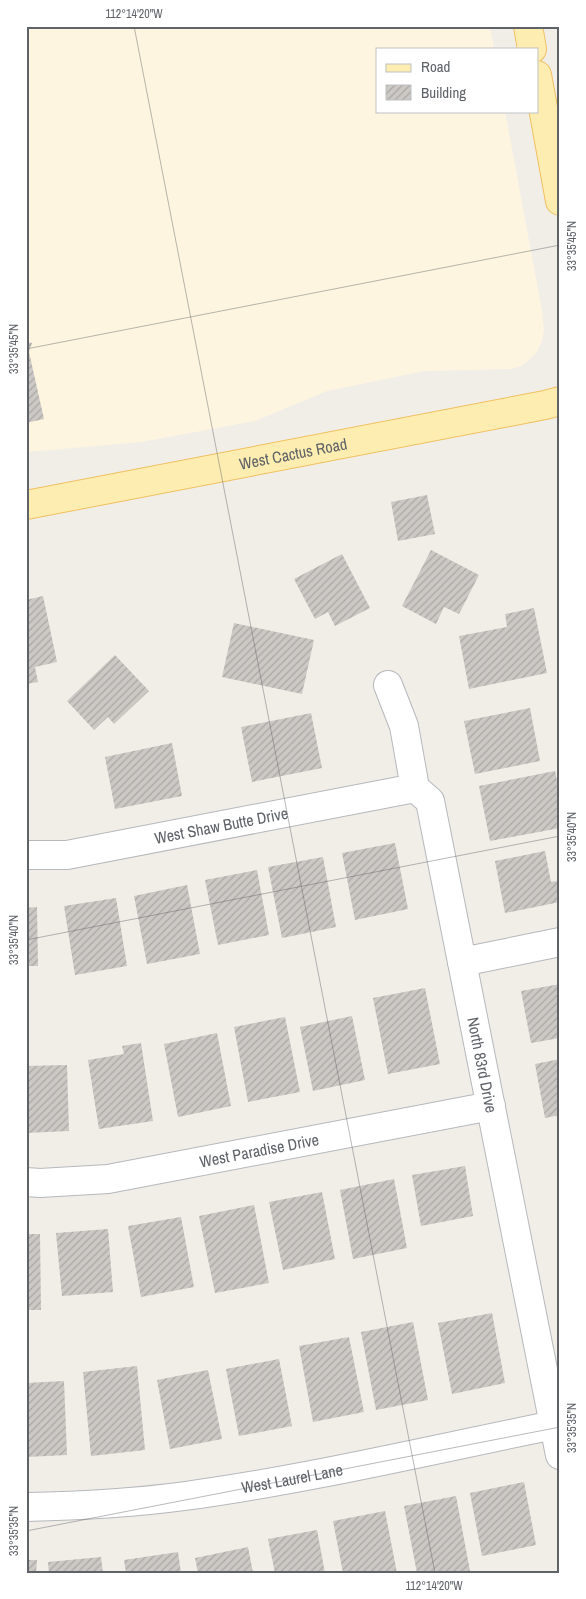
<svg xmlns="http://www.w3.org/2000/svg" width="586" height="1599" viewBox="0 0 586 1599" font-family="'Archivo Narrow',sans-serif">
<defs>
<pattern id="building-hatch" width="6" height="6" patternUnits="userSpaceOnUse" patternTransform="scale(1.25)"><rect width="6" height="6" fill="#ccc9c5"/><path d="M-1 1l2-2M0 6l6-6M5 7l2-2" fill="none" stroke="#a9a7a4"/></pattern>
</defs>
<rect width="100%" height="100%" fill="#f1eee8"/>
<path fill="#fef5e0" d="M 26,26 L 490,26 L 494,49 L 377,49 L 377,111 L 505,111 L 542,311 L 544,330 L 542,341 L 536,353 L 523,365 L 512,369 L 424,371 L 327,391 L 255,421 L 141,442 L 26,452 Z"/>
<path fill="url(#building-hatch)" d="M 26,342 L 32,343 L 29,352 L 44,419 L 26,423 Z
M 427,495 L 435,534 L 398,541 L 391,502 Z
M 431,550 L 479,575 L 459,614 L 444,607 L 436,624 L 402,606 Z
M 342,554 L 370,608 L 335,626 L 328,612 L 315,619 L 294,579 Z
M 43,596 L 57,662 L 35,667 L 38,682 L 26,684 L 26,600 Z
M 534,608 L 547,673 L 469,689 L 459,636 L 507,627 L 505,614 Z
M 234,623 L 314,640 L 302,694 L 222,677 Z
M 115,655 L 149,691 L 114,724 L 108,717 L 94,730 L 67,701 Z
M 530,708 L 540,761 L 475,774 L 464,721 Z
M 311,713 L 322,768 L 252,782 L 241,727 Z
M 172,743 L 182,796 L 115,809 L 105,757 Z
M 555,771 L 560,794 L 560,828 L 490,841 L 479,786 Z
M 395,843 L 408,909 L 355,920 L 342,853 Z
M 545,851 L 551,882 L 557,881 L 560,902 L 505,913 L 495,861 Z
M 323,857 L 336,927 L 282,938 L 268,867 Z
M 257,870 L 269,935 L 218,945 L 205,880 Z
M 187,885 L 200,954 L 147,964 L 134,896 Z
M 116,898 L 127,966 L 75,975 L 64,906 Z
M 37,907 L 38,966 L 26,966 L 26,908 Z
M 560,984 L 560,1038 L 531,1043 L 521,991 Z
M 425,988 L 440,1064 L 388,1074 L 373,998 Z
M 352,1016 L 365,1080 L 313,1091 L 300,1027 Z
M 285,1017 L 300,1092 L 248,1102 L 234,1027 Z
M 217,1033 L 231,1106 L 178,1117 L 164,1044 Z
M 141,1043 L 153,1121 L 99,1129 L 88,1060 L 124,1054 L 122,1046 Z
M 560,1059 L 560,1115 L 545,1118 L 535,1064 Z
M 67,1065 L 69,1131 L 26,1133 L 26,1066 Z
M 465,1166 L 473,1216 L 421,1226 L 412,1175 Z
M 394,1179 L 407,1248 L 353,1259 L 340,1190 Z
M 322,1192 L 335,1259 L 283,1270 L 269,1202 Z
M 254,1205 L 269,1283 L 215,1293 L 199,1216 Z
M 181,1217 L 194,1287 L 141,1297 L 128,1226 Z
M 108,1229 L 113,1292 L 62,1296 L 56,1233 Z
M 26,1234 L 40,1234 L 41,1310 L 26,1310 Z
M 492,1313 L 505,1383 L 452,1394 L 438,1323 Z
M 413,1322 L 428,1400 L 376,1410 L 361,1332 Z
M 349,1337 L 364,1412 L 313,1422 L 299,1346 Z
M 279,1359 L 292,1426 L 239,1436 L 226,1369 Z
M 137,1366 L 145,1450 L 91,1456 L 83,1372 Z
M 208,1370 L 222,1439 L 170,1449 L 157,1380 Z
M 64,1381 L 67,1455 L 26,1457 L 26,1383 Z
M 524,1482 L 536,1545 L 482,1556 L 470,1493 Z
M 456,1496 L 470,1571 L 463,1573 L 417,1573 L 404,1506 Z
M 385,1511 L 397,1573 L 343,1573 L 333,1521 Z
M 317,1530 L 325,1573 L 275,1573 L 268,1539 Z
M 248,1547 L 253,1573 L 198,1573 L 195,1558 Z
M 178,1552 L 181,1573 L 126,1573 L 124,1560 Z
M 101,1557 L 103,1573 L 49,1573 L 48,1562 Z
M 26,1560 L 37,1560 L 36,1573 L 26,1573 Z"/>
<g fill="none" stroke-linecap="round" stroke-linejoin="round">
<g stroke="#b5b8bc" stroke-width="30">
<g id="minor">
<path id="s1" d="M 388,685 L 404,726 L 415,788 L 430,801 L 560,1455"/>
<path id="s2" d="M 26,855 L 67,855 L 415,788"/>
<path d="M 462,962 L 560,942"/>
<path id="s3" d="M 26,1182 L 40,1183 L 108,1179 L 491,1106"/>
<path id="s4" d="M 26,1507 C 79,1506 133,1503 185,1496 C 309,1479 431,1450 554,1425"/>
</g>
</g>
<g stroke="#f0c061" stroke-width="30">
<g id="major">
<path d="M 528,26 L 532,49"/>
<path d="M 537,75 L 560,201"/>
<path id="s5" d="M 26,505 L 545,405 L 560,401"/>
</g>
</g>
<use href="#minor" stroke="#fff" stroke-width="28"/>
<use href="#major" stroke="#feedb0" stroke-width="28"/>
</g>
<path fill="none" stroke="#5f6368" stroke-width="1" stroke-opacity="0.45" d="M 134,26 L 435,1573M 26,349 L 560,245M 26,940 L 560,836M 26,1531 L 560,1427"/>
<g text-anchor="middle" stroke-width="4" stroke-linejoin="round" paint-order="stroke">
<g font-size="16" fill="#5f6368" stroke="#fff">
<text dy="6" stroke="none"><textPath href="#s5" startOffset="272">West Cactus Road</textPath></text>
<text dy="6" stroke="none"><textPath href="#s2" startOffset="198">West Shaw Butte Drive</textPath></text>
<text dy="6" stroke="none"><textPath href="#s1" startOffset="396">North 83rd Drive</textPath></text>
<text dy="6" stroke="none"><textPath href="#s3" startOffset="236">West Paradise Drive</textPath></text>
<text dy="6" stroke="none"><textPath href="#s4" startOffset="268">West Laurel Lane</textPath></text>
</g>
</g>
<rect width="586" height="1599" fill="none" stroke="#ffffff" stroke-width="55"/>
<rect x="376" y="48" width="162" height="65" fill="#ffffff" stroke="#bfc1c3"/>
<rect x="386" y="64" width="25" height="8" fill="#feedb0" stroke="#bfc1c3"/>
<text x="421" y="72" font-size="15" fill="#5f6368">Road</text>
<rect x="386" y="85" width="25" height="15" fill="url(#building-hatch)" stroke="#bfc1c3"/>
<text x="421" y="98" font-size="15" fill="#5f6368">Building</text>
<rect x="28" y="28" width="530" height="1544" fill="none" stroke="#5f6368" stroke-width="2"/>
<g font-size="12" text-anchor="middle" fill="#5f6368">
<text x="134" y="18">112°14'20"W</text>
<text transform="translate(572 246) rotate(-90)" y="4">33°35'45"N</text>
<text transform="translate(14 349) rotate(-90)" y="4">33°35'45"N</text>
<text transform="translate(572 837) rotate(-90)" y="4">33°35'40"N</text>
<text transform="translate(14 940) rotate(-90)" y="4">33°35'40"N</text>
<text transform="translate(572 1428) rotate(-90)" y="4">33°35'35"N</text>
<text transform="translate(14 1531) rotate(-90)" y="4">33°35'35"N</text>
<text x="434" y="1590">112°14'20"W</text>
</g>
</svg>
